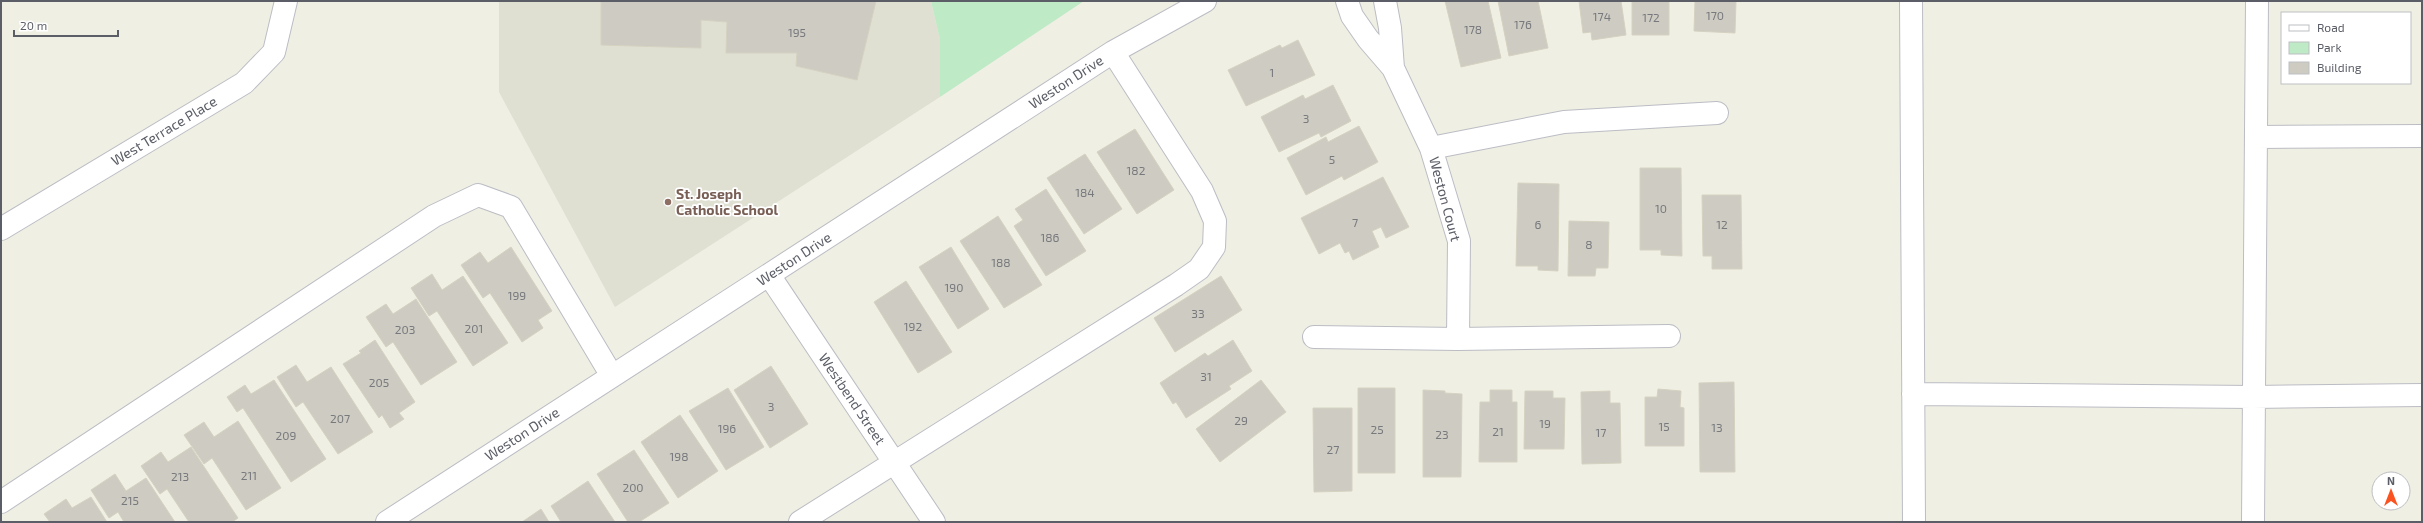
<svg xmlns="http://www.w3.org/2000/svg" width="2423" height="523" viewBox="0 0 2423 523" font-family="'Exo 2',sans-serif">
<rect width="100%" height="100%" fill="#f0efe4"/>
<path fill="#dfdfd2" d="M 499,1 L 931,1 L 940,40 L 940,97 L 615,307 L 499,92 Z"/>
<path fill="#beeac5" d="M 931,1 L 1084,1 L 940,97 L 940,40 Z"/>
<path fill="#cdcbc2" stroke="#d5d2c1" d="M 601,1 L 876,1 L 857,80 L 796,66 L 797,53 L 726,53 L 727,22 L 701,20 L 701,48 L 601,45 Z
M 1445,1 L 1488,1 L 1501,58 L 1461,67 Z
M 1498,1 L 1538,1 L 1548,48 L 1509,56 Z
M 1579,1 L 1621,1 L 1626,35 L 1592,40 L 1591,32 L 1583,33 Z
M 1632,1 L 1669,1 L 1669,35 L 1632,35 Z
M 1695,1 L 1736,1 L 1735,33 L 1694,31 Z
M 1298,40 L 1315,75 L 1246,106 L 1228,70 L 1280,45 L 1282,48 Z
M 1333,85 L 1351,121 L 1321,137 L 1319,133 L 1279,152 L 1261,117 L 1303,95 L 1305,99 Z
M 1359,126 L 1378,162 L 1344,180 L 1342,176 L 1306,195 L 1287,158 L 1326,137 L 1328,142 Z
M 1135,129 L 1174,190 L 1137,214 L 1097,152 Z
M 1085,154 L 1122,209 L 1084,234 L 1047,178 Z
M 1640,168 L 1681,168 L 1682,256 L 1661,255 L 1661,250 L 1640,250 Z
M 1383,177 L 1409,227 L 1386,238 L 1381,227 L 1372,231 L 1379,247 L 1353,260 L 1349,251 L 1345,253 L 1340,243 L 1319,254 L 1301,218 Z
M 1518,183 L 1559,184 L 1558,271 L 1538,270 L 1538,266 L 1516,266 Z
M 1046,189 L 1086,251 L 1046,276 L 1014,226 L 1023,220 L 1015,209 Z
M 1702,195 L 1741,195 L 1742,269 L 1712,269 L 1712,256 L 1703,256 Z
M 998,216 L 1042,285 L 1004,308 L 960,241 Z
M 1569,221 L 1609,222 L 1608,268 L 1596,268 L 1595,276 L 1568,276 Z
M 511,247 L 552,311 L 538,320 L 543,328 L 522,342 L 490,293 L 483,298 L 461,265 L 480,252 L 488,263 Z
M 951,247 L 989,309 L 958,329 L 919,267 Z
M 432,274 L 442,290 L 463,276 L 508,343 L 473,366 L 437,311 L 429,316 L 411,288 Z
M 1221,276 L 1242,310 L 1175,352 L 1154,318 Z
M 906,281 L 952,352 L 918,373 L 874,302 Z
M 416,299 L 457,362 L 421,385 L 393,342 L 386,347 L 366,317 L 386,304 L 393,314 Z
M 375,340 L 415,402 L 399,413 L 404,419 L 390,428 L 382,415 L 379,418 L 343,364 L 361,353 L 359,351 Z
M 1233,340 L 1252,371 L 1229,386 L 1231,389 L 1186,418 L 1176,402 L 1173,404 L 1160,383 L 1205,353 L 1208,356 Z
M 296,365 L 307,382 L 331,367 L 373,432 L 338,454 L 303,402 L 296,407 L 277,377 Z
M 771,366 L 808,424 L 770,448 L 734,390 Z
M 274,380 L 326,459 L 291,482 L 243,408 L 237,412 L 227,397 L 245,385 L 251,394 Z
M 1261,380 L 1286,412 L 1220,462 L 1196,429 Z
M 1734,382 L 1735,472 L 1700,472 L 1699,383 Z
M 728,388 L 764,447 L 726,470 L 689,411 Z
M 1358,388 L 1395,388 L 1395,473 L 1358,473 Z
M 1658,389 L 1681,391 L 1680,407 L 1684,408 L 1684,446 L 1645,446 L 1645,397 L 1657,397 Z
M 1423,390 L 1445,391 L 1445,393 L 1462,394 L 1461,477 L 1423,477 Z
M 1490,390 L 1512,390 L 1512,402 L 1517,402 L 1517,462 L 1479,462 L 1480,402 L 1490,402 Z
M 1525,391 L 1553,391 L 1553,398 L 1565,398 L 1564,449 L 1524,449 Z
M 1610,391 L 1610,403 L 1620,403 L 1621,463 L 1582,464 L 1581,392 Z
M 1313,408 L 1352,408 L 1352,491 L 1314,492 Z
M 680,415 L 718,471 L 678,498 L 641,442 Z
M 238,421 L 281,488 L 246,510 L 212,458 L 204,464 L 184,435 L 204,422 L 214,437 Z
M 191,447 L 238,518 L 232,522 L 189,522 L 167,489 L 160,494 L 141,466 L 161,452 L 168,462 Z
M 634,450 L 669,503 L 639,522 L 628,522 L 597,474 Z
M 115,474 L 126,491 L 146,478 L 175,522 L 124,522 L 118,512 L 109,518 L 91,490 Z
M 588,481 L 615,522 L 561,522 L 551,506 Z
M 91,497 L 107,522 L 50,522 L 44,514 L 66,499 L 72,508 Z
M 541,509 L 549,522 L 522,522 Z"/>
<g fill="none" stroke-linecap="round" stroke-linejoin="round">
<g stroke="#bbbdc4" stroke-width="24">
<path id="minor" d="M 1347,1 L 1352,16 L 1368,39 L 1393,68 L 1431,148 L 1459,241 L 1458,339
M 1385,1 L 1390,28 L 1393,68
M 1911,1 L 1914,522
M 2257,137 L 2422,136
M 1431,148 L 1564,122 L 1717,113
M 1,229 L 244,83 L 274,52 L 286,1
M 769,275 L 934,522
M 1314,337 L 1458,339 L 1669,336
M 1913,394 L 2253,397 L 2422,395
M 1,502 L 434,216 L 478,195 L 511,207 L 612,376
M 387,522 L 1113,52 L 1205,1
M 800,522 L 1176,285 L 1199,269 L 1214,247 L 1215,221 L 1202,191 L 1113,52
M 2253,522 L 2257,1"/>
</g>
<use href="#minor" stroke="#fff" stroke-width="22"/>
</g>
<circle fill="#8d6e63" stroke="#fff" stroke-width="1.5" cx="668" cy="202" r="4"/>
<g text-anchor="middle" stroke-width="3.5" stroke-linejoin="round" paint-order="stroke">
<g font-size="12" fill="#78797d">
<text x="1715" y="20">170</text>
<text x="1602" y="21">174</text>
<text x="1651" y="22">172</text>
<text x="1523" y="29">176</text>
<text x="1473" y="34">178</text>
<text x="797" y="37">195</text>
<text x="1272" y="77">1</text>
<text x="1306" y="123">3</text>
<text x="1332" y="164">5</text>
<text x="1136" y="175">182</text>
<text x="1085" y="197">184</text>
<text x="1661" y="213">10</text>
<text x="1355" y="227">7</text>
<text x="1538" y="229">6</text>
<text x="1722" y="229">12</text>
<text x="1050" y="242">186</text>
<text x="1589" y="249">8</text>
<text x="1001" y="267">188</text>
<text x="954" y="292">190</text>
<text x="517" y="300">199</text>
<text x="1198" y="318">33</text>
<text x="913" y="331">192</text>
<text x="474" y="333">201</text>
<text x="405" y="334">203</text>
<text x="1206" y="381">31</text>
<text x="379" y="387">205</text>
<text x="771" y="411">3</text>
<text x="340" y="423">207</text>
<text x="1241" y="425">29</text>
<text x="1545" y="428">19</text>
<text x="1664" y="431">15</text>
<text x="1717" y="432">13</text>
<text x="727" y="433">196</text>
<text x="1377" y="434">25</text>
<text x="1498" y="436">21</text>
<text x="1601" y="437">17</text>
<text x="1442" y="439">23</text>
<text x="286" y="440">209</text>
<text x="1333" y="454">27</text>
<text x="679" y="461">198</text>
<text x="249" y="480">211</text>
<text x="180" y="481">213</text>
<text x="633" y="492">200</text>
<text x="130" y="505">215</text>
</g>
<g font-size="14" fill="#5b5e66" stroke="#fff">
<text transform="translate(1066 82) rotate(-33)" y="5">Weston Drive</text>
<text transform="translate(164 131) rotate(-31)" y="5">West Terrace Place</text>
<text transform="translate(1445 199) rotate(75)" y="5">Weston Court</text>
<text transform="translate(794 259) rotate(-33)" y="5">Weston Drive</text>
<text transform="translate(852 399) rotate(56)" y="5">Westbend Street</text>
<text transform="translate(522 434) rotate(-33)" y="5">Weston Drive</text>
</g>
<g font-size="14" font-weight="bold" fill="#785e54" stroke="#fff" text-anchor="start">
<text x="676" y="199">St. Joseph<tspan x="676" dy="16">Catholic School</tspan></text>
</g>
</g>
<rect width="2423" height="523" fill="none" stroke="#5b5e66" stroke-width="4"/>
<rect x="2281" y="12" width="130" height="72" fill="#ffffff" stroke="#bdbfc2"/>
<rect x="2289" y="25" width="20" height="6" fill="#ffffff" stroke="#bdbfc2"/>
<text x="2317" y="32" font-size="12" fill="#5b5e66">Road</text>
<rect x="2289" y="42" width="20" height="12" fill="#beeac5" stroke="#bdbfc2"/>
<text x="2317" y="52" font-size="12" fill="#5b5e66">Park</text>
<rect x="2289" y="62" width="20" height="12" fill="#cdcbc2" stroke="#bdbfc2"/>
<text x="2317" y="72" font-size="12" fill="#5b5e66">Building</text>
<g transform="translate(2391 491)"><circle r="19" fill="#ffffff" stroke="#bdbfc2"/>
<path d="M0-3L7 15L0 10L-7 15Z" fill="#fa531f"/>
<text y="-6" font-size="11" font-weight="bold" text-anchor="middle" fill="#5b5e66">N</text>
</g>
<path d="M14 30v6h104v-6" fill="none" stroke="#5b5e66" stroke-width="2"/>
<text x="20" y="30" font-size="12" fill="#5b5e66" stroke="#ffffff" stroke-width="3" paint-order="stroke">20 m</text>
</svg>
